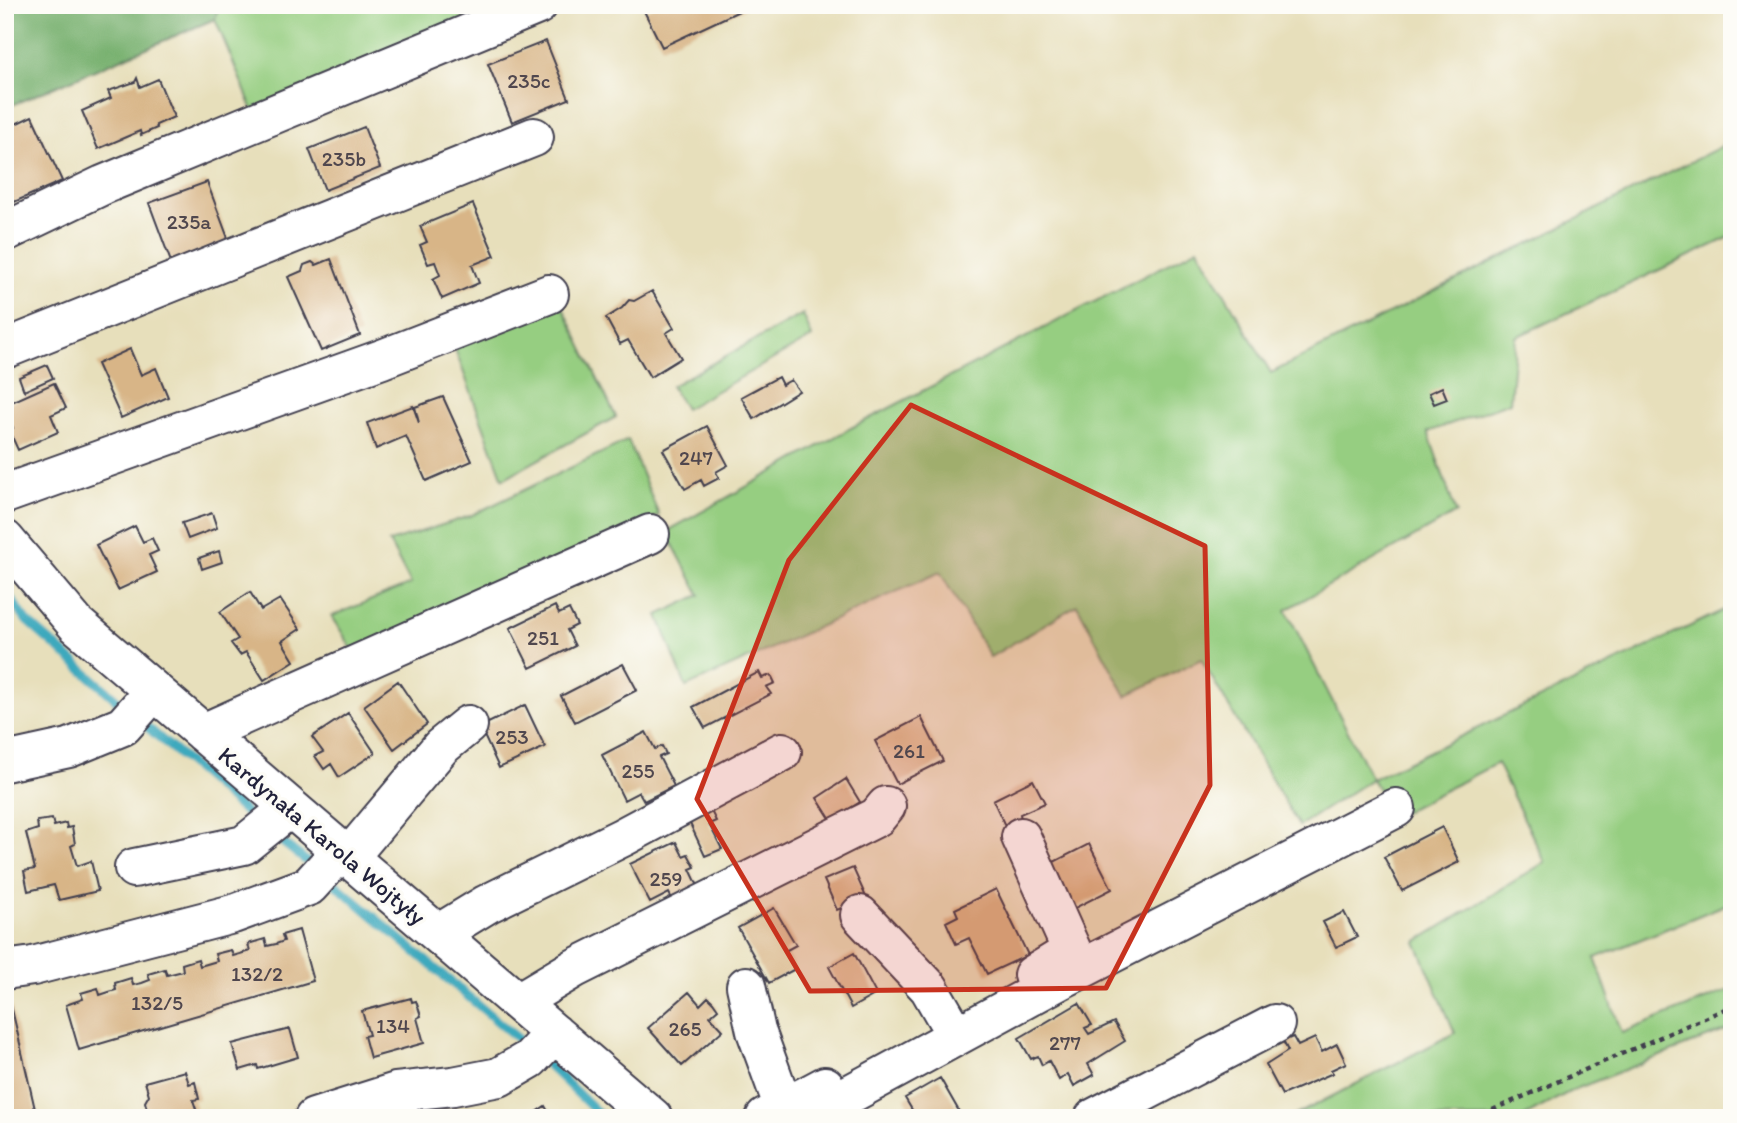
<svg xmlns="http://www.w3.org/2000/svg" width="1737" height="1123" viewBox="0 0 1737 1123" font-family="Itim,sans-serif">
<rect width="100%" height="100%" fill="#fdfcf7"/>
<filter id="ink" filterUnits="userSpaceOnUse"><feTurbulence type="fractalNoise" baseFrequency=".0143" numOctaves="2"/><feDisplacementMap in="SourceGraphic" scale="14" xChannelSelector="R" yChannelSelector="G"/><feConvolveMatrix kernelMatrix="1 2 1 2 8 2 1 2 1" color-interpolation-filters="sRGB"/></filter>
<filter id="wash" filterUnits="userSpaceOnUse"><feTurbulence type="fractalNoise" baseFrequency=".00686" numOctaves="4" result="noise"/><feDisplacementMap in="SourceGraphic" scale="28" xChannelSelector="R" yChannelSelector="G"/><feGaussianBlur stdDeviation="1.57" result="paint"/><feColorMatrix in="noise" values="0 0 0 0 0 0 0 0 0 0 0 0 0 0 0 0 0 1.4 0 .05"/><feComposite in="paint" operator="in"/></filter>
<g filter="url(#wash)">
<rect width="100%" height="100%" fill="#e7dfbb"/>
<path fill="#96ce81" stroke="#5c785e" stroke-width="2" d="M 219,5 L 517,5 L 255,115 L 215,19 Z
M 1732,141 L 1732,236 L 1516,337 L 1510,402 L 1428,432 L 1456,513 L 1286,610 L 1372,779 L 1732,606 L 1732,902 L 1595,958 L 1622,1033 L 1732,989 L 1732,1028 L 1573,1090 L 1521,1118 L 1290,1118 L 1455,1033 L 1416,942 L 1545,862 L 1497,763 L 1394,817 L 1372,779 L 1299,826 L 1201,659 L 1126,696 L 1077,605 L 990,657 L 940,572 L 686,687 L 658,615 L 700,595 L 666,532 L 851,428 L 1198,248 L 1271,373 Z
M 556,293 L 616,417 L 503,479 L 452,341 Z
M 803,314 L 812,337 L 685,409 L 671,386 Z
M 628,440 L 659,515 L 493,593 L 353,651 L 332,616 L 411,584 L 389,542 L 470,516 Z"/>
<path fill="#78b16f" stroke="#4d6a55" stroke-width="2" d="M 5,5 L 219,5 L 215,19 L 5,108 Z"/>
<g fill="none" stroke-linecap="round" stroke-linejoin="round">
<path stroke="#3da9bd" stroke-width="9" d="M 5,591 L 27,621 L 118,701
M 146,726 L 251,817
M 277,838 L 310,864
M 335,884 L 529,1048
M 542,1059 L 603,1118"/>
</g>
<g id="blocks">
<path fill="#d8b587" d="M 658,5 L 752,5 L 662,47 L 644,11 Z
M 546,41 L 569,99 L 512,122 L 488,64 Z
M 137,78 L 140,87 L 158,79 L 174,117 L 156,125 L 157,128 L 141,135 L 140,131 L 98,149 L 82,111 L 111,98 L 108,91 L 135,82 Z
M 32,116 L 62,181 L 5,206 L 5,129 Z
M 364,127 L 380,168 L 325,190 L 309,149 Z
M 207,182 L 229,241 L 171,262 L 149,203 Z
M 473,204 L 495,256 L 472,265 L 479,283 L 442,299 L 433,279 L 440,275 L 435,262 L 428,264 L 420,245 L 427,242 L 420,226 Z
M 331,259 L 360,335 L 321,351 L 288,277 L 302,271 L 304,265 L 312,262 L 316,265 Z
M 652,291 L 674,328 L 666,333 L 681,358 L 650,377 L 628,340 L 620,344 L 606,318 L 622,308 L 629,300 L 634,301 Z
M 130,349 L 141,375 L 156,368 L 168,397 L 121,418 L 97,364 Z
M 47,365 L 53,378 L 24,391 L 19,377 Z
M 778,377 L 782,385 L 791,380 L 799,391 L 754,419 L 741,397 Z
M 54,383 L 66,408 L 51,415 L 58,432 L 18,450 L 9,430 L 13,428 L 5,405 Z
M 1442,387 L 1447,399 L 1434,404 L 1429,393 Z
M 443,397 L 472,461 L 426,481 L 406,436 L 376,449 L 367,423 L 413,406 L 419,423 L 415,407 Z
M 707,426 L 728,465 L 716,472 L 719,478 L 704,486 L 701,480 L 685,489 L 663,450 Z
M 212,513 L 217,528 L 188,539 L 182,523 Z
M 135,526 L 143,542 L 152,538 L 158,551 L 149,555 L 157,572 L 118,590 L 96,545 Z
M 219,551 L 222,562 L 202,569 L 199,558 Z
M 250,592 L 261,610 L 280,599 L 300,629 L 282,641 L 294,661 L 264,680 L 246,652 L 240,655 L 231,643 L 238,639 L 220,612 Z
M 555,606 L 559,614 L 569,609 L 577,625 L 567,630 L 575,646 L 530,668 L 510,628 Z
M 623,664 L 637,690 L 575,722 L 561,696 Z
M 759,672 L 762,678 L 771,675 L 775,683 L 766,687 L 771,694 L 705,728 L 693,707 Z
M 398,681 L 427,724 L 394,749 L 364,706 Z
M 525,705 L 545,747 L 499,768 L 480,727 Z
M 348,713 L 375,753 L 339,777 L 331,764 L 324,769 L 315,756 L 323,752 L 312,737 Z
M 921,717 L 943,761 L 897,784 L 875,741 Z
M 646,732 L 655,749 L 662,746 L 666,754 L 659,757 L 674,786 L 644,801 L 639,792 L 624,800 L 602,755 Z
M 846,779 L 860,802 L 831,820 L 817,798 Z
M 1033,780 L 1045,803 L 1020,814 L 1021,819 L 1005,826 L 993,800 Z
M 707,803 L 716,821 L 709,824 L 722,849 L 705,856 L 686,815 Z
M 52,819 L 54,826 L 66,823 L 67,828 L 72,827 L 75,844 L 71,846 L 77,866 L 91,861 L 98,891 L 59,900 L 54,885 L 28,891 L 24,871 L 35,869 L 26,833 L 38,829 L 37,821 Z
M 1442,827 L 1459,862 L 1402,891 L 1384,857 Z
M 676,842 L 683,856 L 688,854 L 695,867 L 690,869 L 699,888 L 673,901 L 669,893 L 650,903 L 630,864 Z
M 1089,844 L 1112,889 L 1071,910 L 1048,865 Z
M 853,868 L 866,897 L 837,910 L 824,880 Z
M 996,889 L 1028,955 L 987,974 L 969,938 L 956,944 L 946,922 L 958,916 L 955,909 Z
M 774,908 L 796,945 L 785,951 L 795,969 L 769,983 L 738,928 Z
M 1344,912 L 1357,937 L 1336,947 L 1323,922 Z
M 299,930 L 313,981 L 79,1050 L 66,1005 L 83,999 L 81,993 L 98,988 L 100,995 L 109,992 L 116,990 L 115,983 L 131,978 L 133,985 L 142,983 L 150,980 L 148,974 L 165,969 L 167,975 L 183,971 L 182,964 L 198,959 L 200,966 L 217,961 L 215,954 L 231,950 L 233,956 L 250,951 L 248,944 L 265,939 L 267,946 L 276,944 L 284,941 L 282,935 Z
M 854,953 L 876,994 L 851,1008 L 829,967 Z
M 689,992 L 700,1005 L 708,997 L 713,1002 L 718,1009 L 710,1016 L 723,1030 L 682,1066 L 648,1028 Z
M 411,998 L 412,1002 L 416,1001 L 421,1016 L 417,1018 L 424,1043 L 370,1058 L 364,1036 L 369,1035 L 362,1011 Z
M 10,1001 L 18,1035 L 37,1118 L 5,1118 L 5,1002 Z
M 1079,1003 L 1092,1025 L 1085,1028 L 1089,1034 L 1114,1022 L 1125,1041 L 1088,1064 L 1094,1075 L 1074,1086 L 1068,1074 L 1059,1080 L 1049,1061 L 1042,1065 L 1038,1056 L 1031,1059 L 1019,1038 Z
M 290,1029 L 298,1057 L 258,1069 L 257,1065 L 240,1070 L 232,1044 Z
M 1293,1037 L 1298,1046 L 1315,1038 L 1322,1052 L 1337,1044 L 1346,1063 L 1331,1070 L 1333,1073 L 1282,1095 L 1266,1065 L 1288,1051 L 1283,1041 Z
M 185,1071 L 189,1084 L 195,1082 L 199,1099 L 193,1100 L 198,1115 L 144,1118 L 147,1109 L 145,1102 L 149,1095 L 145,1082 Z
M 940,1078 L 960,1113 L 952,1118 L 910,1118 L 915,1115 L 905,1098 Z
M 545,1106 L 552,1118 L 527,1118 Z"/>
</g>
</g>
<g filter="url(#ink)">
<use href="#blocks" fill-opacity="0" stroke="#403e4e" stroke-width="2"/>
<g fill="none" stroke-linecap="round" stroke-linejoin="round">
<g stroke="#403e4e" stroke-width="42">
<path id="minor" d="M 5,232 L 103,185 L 538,5
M 5,349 L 534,137
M 5,494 L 382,359 L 549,294
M 5,540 L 76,624 L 653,1118
M 203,733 L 650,534
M 5,762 L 69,748 L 123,726 L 154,691
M 1021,837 L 1072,951 L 1033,975
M 348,858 L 441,747 L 468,725
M 134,868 L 244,845 L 290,808
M 860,915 L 929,988 L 948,1021
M 438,934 L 487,904 L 623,837 L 782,752
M 5,970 L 33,966 L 233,914 L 309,886 L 341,851
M 746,986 L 756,1031 L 784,1108
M 518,1002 L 575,968 L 877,817 L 886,806
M 314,1118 L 396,1092 L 453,1086 L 499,1077 L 530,1059 L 554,1033
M 765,1118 L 825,1086
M 806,1118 L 1060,980 L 1396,808
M 1094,1118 L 1275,1024"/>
</g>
<path stroke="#403e4e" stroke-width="4.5" stroke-dasharray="5 5" stroke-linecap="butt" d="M 1474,1118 L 1732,1006"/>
<use href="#minor" stroke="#fff" stroke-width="38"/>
</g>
</g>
<path fill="#c8321e" fill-opacity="0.2" stroke="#c8321e" stroke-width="5" stroke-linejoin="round" d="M 911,405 L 1205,546 L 1210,785 L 1106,988 L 810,991 L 697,799 L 789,560 Z"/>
<g text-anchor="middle" stroke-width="7" stroke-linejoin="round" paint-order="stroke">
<g font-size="21" fill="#50474e">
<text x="529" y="88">235c</text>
<text x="344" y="166">235b</text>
<text x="189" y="229">235a</text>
<text x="696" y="465">247</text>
<text x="543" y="645">251</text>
<text x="512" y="744">253</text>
<text x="909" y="758">261</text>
<text x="638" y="778">255</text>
<text x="666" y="886">259</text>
<text x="257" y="981">132/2</text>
<text x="157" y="1010">132/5</text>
<text x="393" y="1033">134</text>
<text x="685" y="1036">265</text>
<text x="1065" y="1050">277</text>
</g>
<g font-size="24" fill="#22223b" stroke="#fdfcf7">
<text transform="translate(322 836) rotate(40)" y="8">Kardynała Karola Wojtyły</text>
</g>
</g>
<rect width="1737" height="1123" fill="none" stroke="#fdfcf7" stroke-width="28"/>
</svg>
